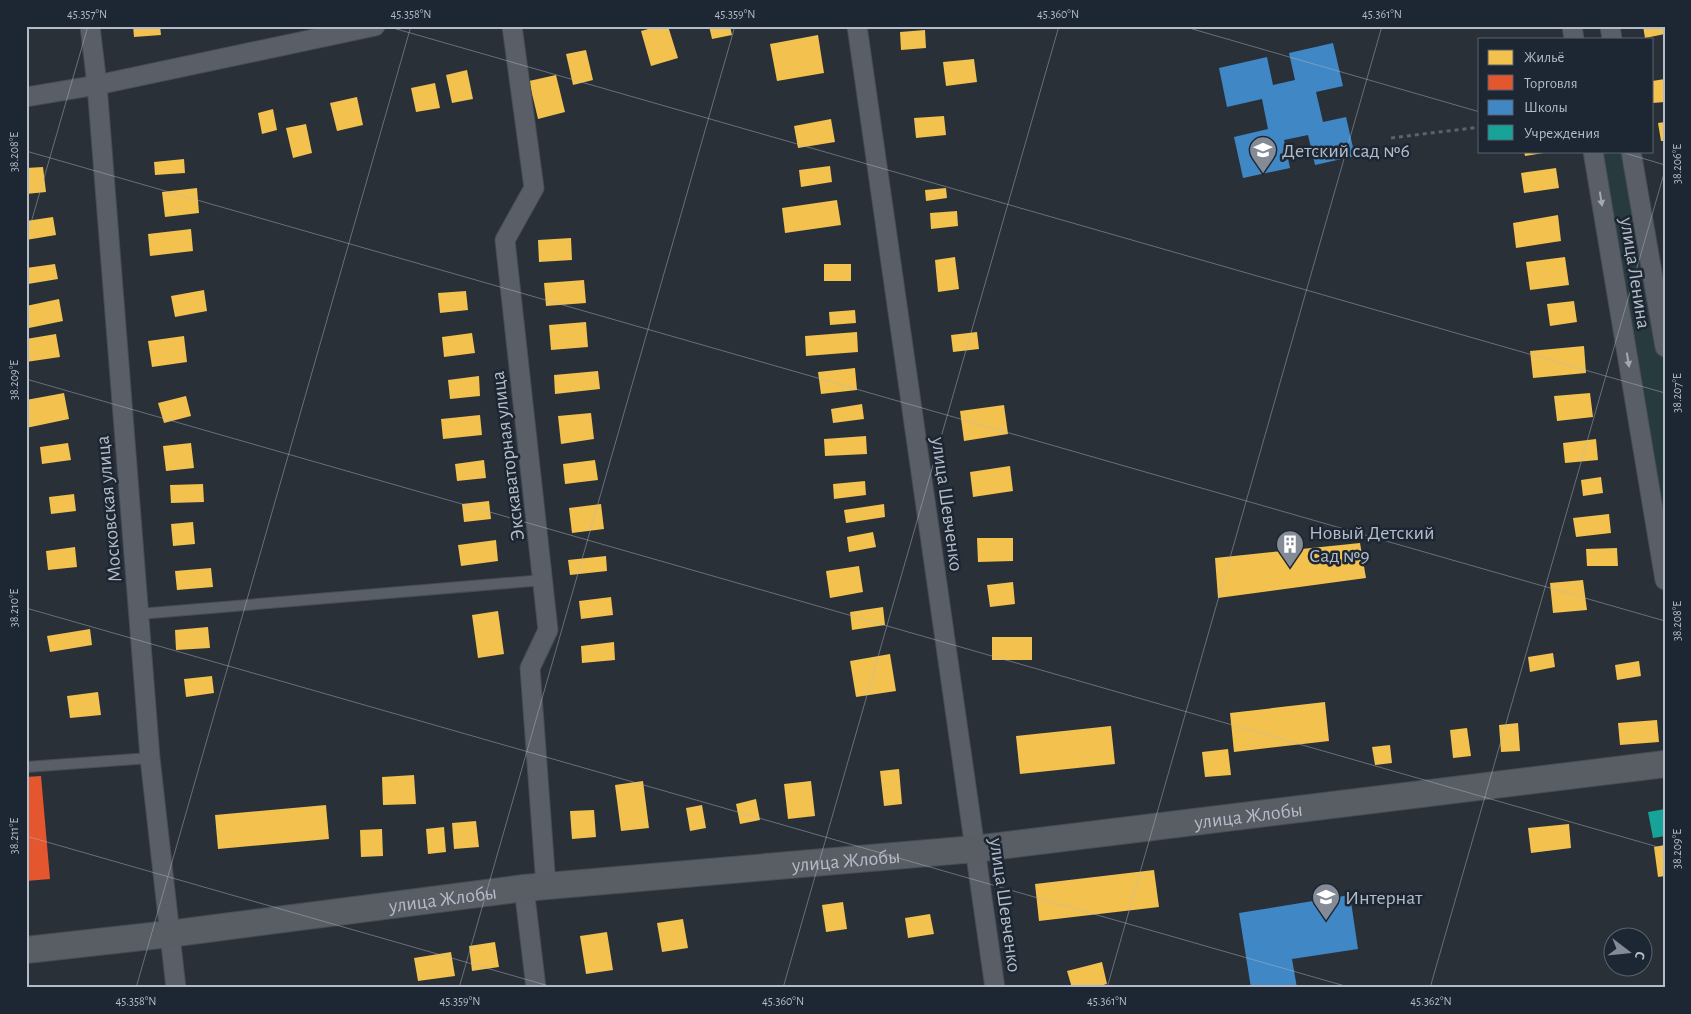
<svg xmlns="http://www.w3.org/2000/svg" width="1691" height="1014" viewBox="0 0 1691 1014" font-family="'Alegreya Sans',sans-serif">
<rect width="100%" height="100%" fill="#2a3038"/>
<path fill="#273a3e" d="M 1593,151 L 1628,151 L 1665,365 L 1665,609 Z"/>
<path fill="#f2c14e" d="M 133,26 L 160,26 L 161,35 L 134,37 Z
M 659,26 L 668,26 L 678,58 L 651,66 L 641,31 Z
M 709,26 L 730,26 L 732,35 L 712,39 Z
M 1643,26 L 1665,26 L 1665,34 L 1645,38 Z
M 925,30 L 926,48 L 901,50 L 900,32 Z
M 818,35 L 824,73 L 777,81 L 770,44 Z
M 586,50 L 593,80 L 573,85 L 566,54 Z
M 974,59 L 977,82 L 946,86 L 943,62 Z
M 467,70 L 473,99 L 452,103 L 446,75 Z
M 556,75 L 565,112 L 538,119 L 529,81 Z
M 1665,79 L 1665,102 L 1652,103 L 1652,81 Z
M 435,83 L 440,108 L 416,112 L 411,88 Z
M 357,97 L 363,125 L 337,131 L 330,103 Z
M 273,109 L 277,130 L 262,134 L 258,113 Z
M 944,116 L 946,135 L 916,138 L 914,118 Z
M 831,119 L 835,142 L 798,148 L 794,126 Z
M 1665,122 L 1665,141 L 1661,141 L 1658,123 Z
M 306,124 L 312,153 L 293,158 L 286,128 Z
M 1524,151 L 1550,151 L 1550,152 L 1525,156 Z
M 184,159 L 185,173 L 155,175 L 154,162 Z
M 830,166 L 832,182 L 801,187 L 799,170 Z
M 43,167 L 46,192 L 26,194 L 26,168 Z
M 1556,168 L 1559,188 L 1524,193 L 1521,173 Z
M 197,188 L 199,213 L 165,217 L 162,192 Z
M 946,188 L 947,198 L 926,201 L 925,190 Z
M 837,200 L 841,225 L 785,233 L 782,208 Z
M 957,211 L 958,226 L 931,229 L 930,213 Z
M 1558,215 L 1561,241 L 1516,248 L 1513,223 Z
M 53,217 L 56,235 L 26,240 L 26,221 Z
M 191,229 L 193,251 L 150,256 L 148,234 Z
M 571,238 L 572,260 L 539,262 L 538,240 Z
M 955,257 L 959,289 L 938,292 L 935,260 Z
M 1565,257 L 1569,285 L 1530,290 L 1526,262 Z
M 55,264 L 58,279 L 28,284 L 26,268 Z
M 824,264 L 851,264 L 851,281 L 824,281 Z
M 584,280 L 586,303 L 546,306 L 544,283 Z
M 204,290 L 207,311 L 175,317 L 171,296 Z
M 466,291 L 468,310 L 440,313 L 438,293 Z
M 59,299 L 63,321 L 29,328 L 26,306 Z
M 1574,301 L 1577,322 L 1550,326 L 1547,304 Z
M 855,310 L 856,323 L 830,325 L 829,312 Z
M 586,322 L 588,347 L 551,350 L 549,325 Z
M 857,332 L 858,352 L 806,356 L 805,336 Z
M 977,332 L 979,349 L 953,352 L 951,335 Z
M 472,333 L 475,353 L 444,357 L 442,337 Z
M 56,334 L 60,357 L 26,362 L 26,339 Z
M 184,336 L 187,362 L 152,367 L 148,341 Z
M 1584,346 L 1586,373 L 1533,378 L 1530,351 Z
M 855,368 L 857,390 L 821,394 L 818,372 Z
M 598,371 L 600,389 L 555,394 L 554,375 Z
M 479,376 L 480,396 L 450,399 L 448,380 Z
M 64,393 L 69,419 L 26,428 L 26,400 Z
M 1590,393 L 1593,417 L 1557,421 L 1554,396 Z
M 186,396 L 191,416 L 164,423 L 158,403 Z
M 862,404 L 864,419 L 833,423 L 831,409 Z
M 1004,405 L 1008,434 L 964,441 L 960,411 Z
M 591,413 L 594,439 L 561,444 L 558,416 Z
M 480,415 L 482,435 L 443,439 L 441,419 Z
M 866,436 L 867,454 L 825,456 L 824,439 Z
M 1596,439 L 1598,460 L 1565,463 L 1563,443 Z
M 68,443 L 71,460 L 42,464 L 40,447 Z
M 191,443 L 194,468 L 166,471 L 163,446 Z
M 484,460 L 486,478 L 457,481 L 455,464 Z
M 595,460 L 598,480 L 565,484 L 563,464 Z
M 1010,466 L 1013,491 L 973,497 L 970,472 Z
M 1601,477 L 1603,493 L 1583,496 L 1581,480 Z
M 865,481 L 866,495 L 834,499 L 833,484 Z
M 203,484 L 204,502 L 171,503 L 170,485 Z
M 74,494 L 76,511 L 51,514 L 49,497 Z
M 489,501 L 491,519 L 464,522 L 462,504 Z
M 601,504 L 604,529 L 572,533 L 569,508 Z
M 884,504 L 885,517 L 846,523 L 844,510 Z
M 1609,514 L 1611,533 L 1576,537 L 1573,518 Z
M 193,522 L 195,544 L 173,546 L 171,524 Z
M 873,532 L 876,547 L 849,552 L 847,537 Z
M 977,538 L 1013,538 L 1013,561 L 978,562 Z
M 496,540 L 498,561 L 461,566 L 458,545 Z
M 1360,543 L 1366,578 L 1218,598 L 1215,558 Z
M 75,547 L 77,567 L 48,570 L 46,551 Z
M 1617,548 L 1618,566 L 1587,566 L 1586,549 Z
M 606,556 L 607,571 L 570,575 L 568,560 Z
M 859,566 L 863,592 L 830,598 L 826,571 Z
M 211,568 L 213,587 L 177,590 L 175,571 Z
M 1583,580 L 1587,610 L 1553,613 L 1550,583 Z
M 1013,582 L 1015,604 L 990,607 L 987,585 Z
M 611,597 L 613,615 L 581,619 L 579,601 Z
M 883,607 L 885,625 L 852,630 L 850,612 Z
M 498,611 L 504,654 L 478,658 L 472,615 Z
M 208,627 L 210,648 L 176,650 L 175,630 Z
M 90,629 L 92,645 L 50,652 L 47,636 Z
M 992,637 L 1032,637 L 1032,660 L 992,660 Z
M 614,642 L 615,660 L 582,663 L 581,646 Z
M 1553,653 L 1555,667 L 1530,672 L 1528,657 Z
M 890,654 L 896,691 L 856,697 L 850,661 Z
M 1639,661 L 1641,676 L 1617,680 L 1615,665 Z
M 212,676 L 214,693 L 186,697 L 184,679 Z
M 98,692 L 101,715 L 70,718 L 67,696 Z
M 1325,702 L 1329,741 L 1234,752 L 1230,713 Z
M 1657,720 L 1659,742 L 1620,745 L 1618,723 Z
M 1518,723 L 1520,751 L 1501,752 L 1499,725 Z
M 1111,726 L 1115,764 L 1020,774 L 1016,736 Z
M 1467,728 L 1471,756 L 1453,758 L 1450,730 Z
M 1390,745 L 1392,763 L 1375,765 L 1372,747 Z
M 1228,749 L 1231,775 L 1205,777 L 1202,752 Z
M 899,769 L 902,804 L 884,806 L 880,771 Z
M 414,775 L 416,804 L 383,805 L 382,777 Z
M 643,781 L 649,828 L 621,831 L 615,785 Z
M 811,781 L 815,816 L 788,819 L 784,784 Z
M 756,799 L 760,820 L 740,824 L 736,804 Z
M 326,805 L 329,839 L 218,849 L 215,815 Z
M 702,805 L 706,828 L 690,831 L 686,808 Z
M 594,810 L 596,837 L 572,839 L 570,811 Z
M 476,821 L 479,847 L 454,849 L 452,823 Z
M 1569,824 L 1571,848 L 1531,853 L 1528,828 Z
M 444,827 L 446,852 L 428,854 L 426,829 Z
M 382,829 L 383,856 L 361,857 L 360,830 Z
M 1665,845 L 1665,876 L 1658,877 L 1654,847 Z
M 1154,870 L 1159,907 L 1039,921 L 1035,884 Z
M 843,902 L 847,929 L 826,932 L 822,905 Z
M 930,914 L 934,934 L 908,938 L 905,918 Z
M 683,919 L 688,948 L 662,952 L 657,923 Z
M 607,932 L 613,970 L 586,974 L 580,936 Z
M 495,942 L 499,967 L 472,971 L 469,946 Z
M 451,952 L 455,976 L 418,981 L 414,958 Z
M 1102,962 L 1107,984 L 1092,988 L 1072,988 L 1067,971 Z"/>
<path fill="#e4572e" d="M 41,776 L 50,879 L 26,881 L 26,777 Z"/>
<path fill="#3f88c5" d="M 1333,43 L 1343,86 L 1316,92 L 1323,122 L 1346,117 L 1355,156 L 1315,165 L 1308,135 L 1284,140 L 1290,168 L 1243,178 L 1234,137 L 1268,129 L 1262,99 L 1227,107 L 1219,68 L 1267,57 L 1273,85 L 1295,80 L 1289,53 Z
M 1350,895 L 1358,949 L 1292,959 L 1297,988 L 1251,988 L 1239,913 Z"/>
<path fill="#17a398" d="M 1665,809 L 1665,836 L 1653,838 L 1648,812 Z"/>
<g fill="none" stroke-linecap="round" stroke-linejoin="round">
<g stroke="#484c53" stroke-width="12">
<path id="lane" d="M 139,614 L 544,580
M 26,767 L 150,758"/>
</g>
<g stroke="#484c53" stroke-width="21">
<path id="street" d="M 90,26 L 97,85 L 150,758 L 176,988
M 512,26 L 534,188 L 505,240 L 548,630 L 530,668 L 546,886
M 857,26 L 995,988
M 1572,26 L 1574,39
M 1610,26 L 1612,39
M 26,97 L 97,85 L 375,26
M 1593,151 L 1665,580
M 1631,151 L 1665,347
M 524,888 L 536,988"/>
</g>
<g stroke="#484c53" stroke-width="28">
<g id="secondary">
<path id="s1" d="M 26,950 L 169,934 L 524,888 L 975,849 L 1665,764"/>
</g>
</g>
<path stroke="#5d636a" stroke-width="3" stroke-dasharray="4 4" stroke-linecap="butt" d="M 1391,138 L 1480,127"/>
<use href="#lane" stroke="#5a5e66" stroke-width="10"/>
<use href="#street" stroke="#5a5e66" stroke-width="19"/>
<use href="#secondary" stroke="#595d64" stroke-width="26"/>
</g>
<defs><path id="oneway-solid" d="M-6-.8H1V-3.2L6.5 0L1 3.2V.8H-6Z" transform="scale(1.25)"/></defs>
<g fill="#a2a9b5">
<use href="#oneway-solid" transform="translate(1601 199) rotate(81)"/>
<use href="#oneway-solid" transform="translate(1628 360) rotate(81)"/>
</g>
<path fill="none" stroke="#b4bcc9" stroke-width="1" stroke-opacity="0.45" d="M 386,26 L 1665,393M 1182,26 L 1480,112M 26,151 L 1665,621M 1618,151 L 1665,165M 26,240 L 88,26M 26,379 L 1665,849M 26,608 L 1352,988M 26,836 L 556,988M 136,988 L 411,26M 459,988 L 735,26M 783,988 L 1059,26M 1107,988 L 1382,26M 1430,988 L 1665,170"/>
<defs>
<g id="school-pin" transform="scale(1.4375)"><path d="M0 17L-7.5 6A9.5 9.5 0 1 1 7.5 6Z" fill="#848b96" stroke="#1d2633"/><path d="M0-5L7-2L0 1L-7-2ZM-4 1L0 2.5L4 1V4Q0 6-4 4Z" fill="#fff"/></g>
<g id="building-pin" transform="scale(1.4375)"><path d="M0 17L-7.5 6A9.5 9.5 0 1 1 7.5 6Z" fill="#848b96" stroke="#1d2633"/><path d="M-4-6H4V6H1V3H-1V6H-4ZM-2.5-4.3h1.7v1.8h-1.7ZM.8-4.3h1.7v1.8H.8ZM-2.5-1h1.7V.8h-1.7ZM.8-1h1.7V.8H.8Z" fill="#fff"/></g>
</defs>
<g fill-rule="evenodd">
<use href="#school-pin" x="1263" y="150"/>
<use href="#building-pin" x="1290" y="544"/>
<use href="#school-pin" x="1326" y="897"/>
</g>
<g text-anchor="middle" stroke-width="5" stroke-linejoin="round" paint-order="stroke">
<g font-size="20" fill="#b4bcc9" stroke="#1d2633" text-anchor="start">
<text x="1282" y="157">Детский сад №6</text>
<text x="1309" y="539">Новый Детский<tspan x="1309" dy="23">Сад №9</tspan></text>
<text x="1345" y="904">Интернат</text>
</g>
<g font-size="20" fill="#b4bcc9" stroke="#1d2633">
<text transform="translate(1636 273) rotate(81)" y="7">улица Ленина</text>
<text transform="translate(507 456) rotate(-97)" y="7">Экскаваторная улица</text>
<text transform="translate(948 504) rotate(82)" y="7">улица Шевченко</text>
<text transform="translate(108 509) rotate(-95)" y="7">Московская улица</text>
<text dy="7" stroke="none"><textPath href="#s1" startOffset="1230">улица Жлобы</textPath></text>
<text dy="7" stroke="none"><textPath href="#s1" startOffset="825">улица Жлобы</textPath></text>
<text dy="7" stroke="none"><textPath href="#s1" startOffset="420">улица Жлобы</textPath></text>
<text transform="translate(1006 905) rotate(82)" y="7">улица Шевченко</text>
</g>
</g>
<rect width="1691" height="1014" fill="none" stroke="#1d2633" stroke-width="55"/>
<rect x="1478" y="38" width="175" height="115" fill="#1d2633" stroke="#59626f"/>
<rect x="1488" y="50" width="25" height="15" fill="#f2c14e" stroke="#59626f"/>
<text x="1524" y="62" font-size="15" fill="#b4bcc9">Жильё</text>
<rect x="1488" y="75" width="25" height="15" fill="#e4572e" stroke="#59626f"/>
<text x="1524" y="88" font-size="15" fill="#b4bcc9">Торговля</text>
<rect x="1488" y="100" width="25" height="15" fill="#3f88c5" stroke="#59626f"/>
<text x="1524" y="112" font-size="15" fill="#b4bcc9">Школы</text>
<rect x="1488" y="125" width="25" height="15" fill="#17a398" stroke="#59626f"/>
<text x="1524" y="138" font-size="15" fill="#b4bcc9">Учреждения</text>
<g transform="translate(1628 952) rotate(106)"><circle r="24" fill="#1d2633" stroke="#59626f"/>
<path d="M0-4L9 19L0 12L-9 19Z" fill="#848b96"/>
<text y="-8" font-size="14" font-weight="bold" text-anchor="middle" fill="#b4bcc9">С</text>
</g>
<rect x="28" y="28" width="1636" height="958" fill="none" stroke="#b4bcc9" stroke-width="2"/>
<g font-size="12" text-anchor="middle" fill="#b4bcc9">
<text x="87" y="18">45.357°N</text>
<text x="411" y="18">45.358°N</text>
<text x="735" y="18">45.359°N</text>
<text x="1058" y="18">45.360°N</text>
<text x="1382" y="18">45.361°N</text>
<text transform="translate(14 152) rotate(-90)" y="4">38.208°E</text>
<text transform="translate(1677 164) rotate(-90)" y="4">38.206°E</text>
<text transform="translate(14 380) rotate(-90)" y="4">38.209°E</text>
<text transform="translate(1677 393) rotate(-90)" y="4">38.207°E</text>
<text transform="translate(14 608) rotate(-90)" y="4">38.210°E</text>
<text transform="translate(1677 621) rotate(-90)" y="4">38.208°E</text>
<text transform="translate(14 836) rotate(-90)" y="4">38.211°E</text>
<text transform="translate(1677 849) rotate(-90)" y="4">38.209°E</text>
<text x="136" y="1005">45.358°N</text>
<text x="460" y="1005">45.359°N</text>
<text x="783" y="1005">45.360°N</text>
<text x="1107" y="1005">45.361°N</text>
<text x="1431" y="1005">45.362°N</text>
</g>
</svg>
